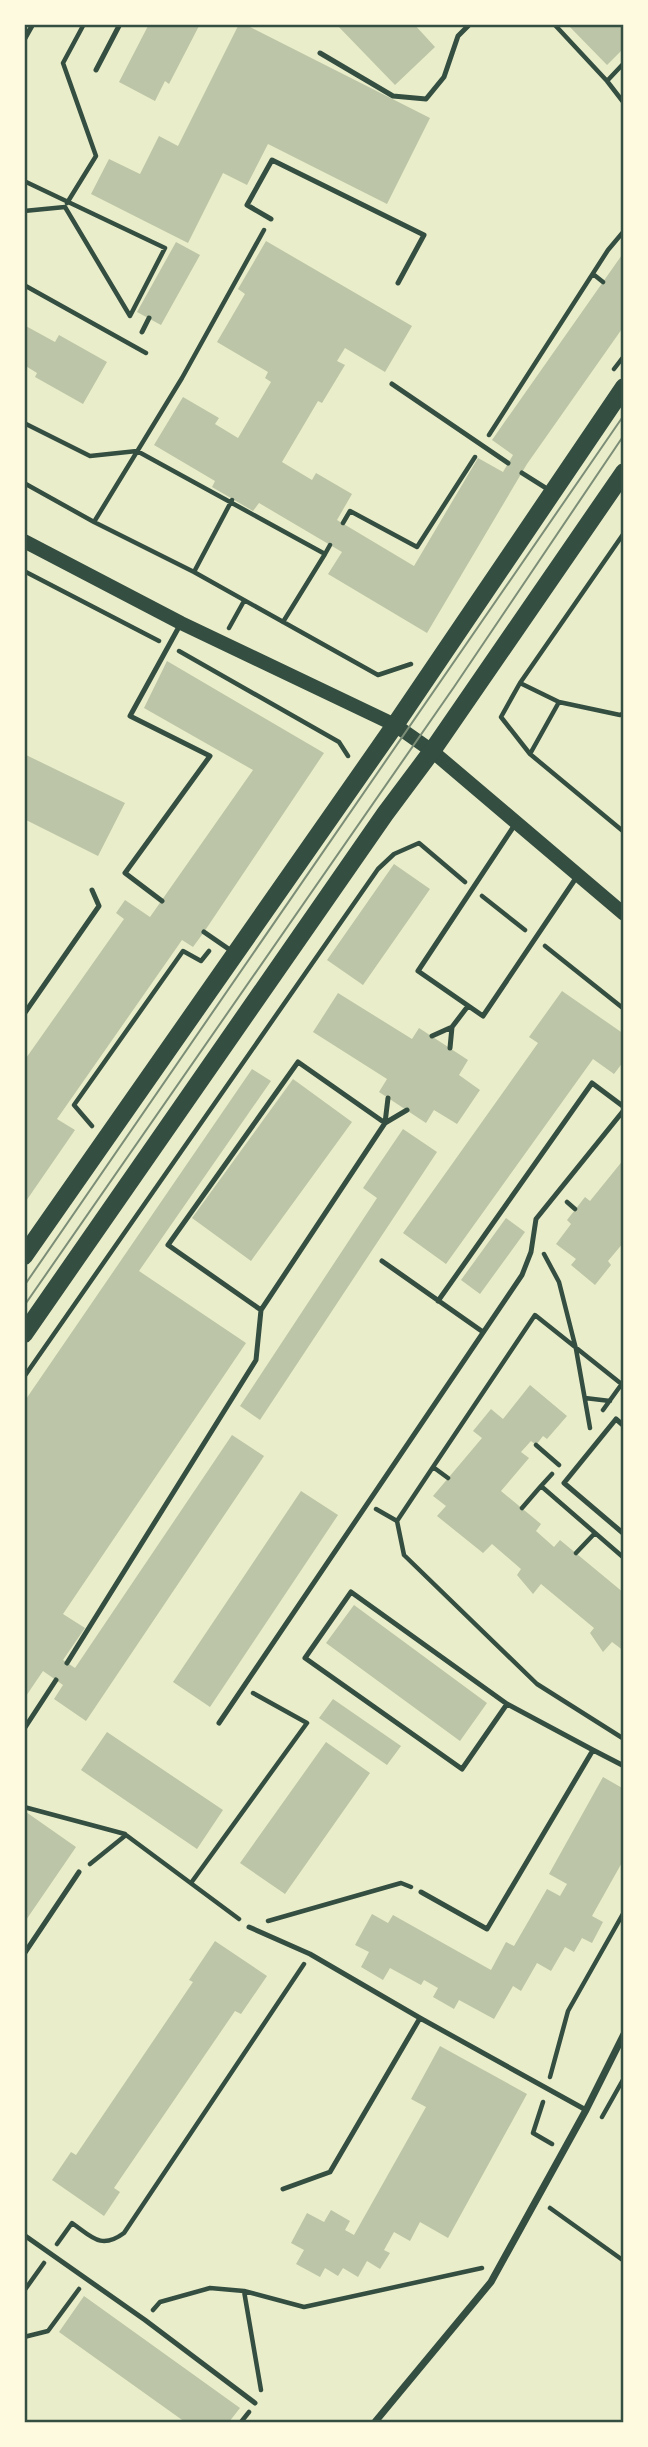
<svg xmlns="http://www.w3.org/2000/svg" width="648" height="2447" viewBox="0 0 648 2447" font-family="'Sofia Sans Condensed',sans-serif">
<rect width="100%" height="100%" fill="#e9edc9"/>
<path fill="#bcc5a7" d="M 149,24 L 200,24 L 169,84 L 165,81 L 155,101 L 119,82 Z
M 239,24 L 244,24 L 430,118 L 387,204 L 268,144 L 247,185 L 223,173 L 188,243 L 91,194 L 109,159 L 140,174 L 159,136 L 178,146 Z
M 336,24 L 414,24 L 435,47 L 395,85 Z
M 567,24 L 624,24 L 624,54 L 621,51 L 607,65 Z
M 266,241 L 412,326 L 385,372 L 345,348 L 337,361 L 345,365 L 322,403 L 318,401 L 282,462 L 312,480 L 316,473 L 352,494 L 337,520 L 414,566 L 478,458 L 503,472 L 513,455 L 492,440 L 624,252 L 624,326 L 527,464 L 427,633 L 328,574 L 342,552 L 259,503 L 253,511 L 212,487 L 215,481 L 154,445 L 183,397 L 219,418 L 215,424 L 238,438 L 271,382 L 265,378 L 268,372 L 217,342 L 245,294 L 238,289 Z
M 176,242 L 200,255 L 161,325 L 137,312 Z
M 24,325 L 55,342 L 59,335 L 107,362 L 83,404 L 35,377 L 37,373 L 24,365 Z
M 167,661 L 324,753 L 204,932 L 193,947 L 182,940 L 57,1119 L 75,1130 L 24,1204 L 24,1061 L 124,919 L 116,913 L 125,900 L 150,917 L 253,770 L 144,708 Z
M 24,754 L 125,803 L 98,856 L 24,819 Z
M 394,864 L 430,889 L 363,985 L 327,960 Z
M 562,991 L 624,1034 L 624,1061 L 614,1074 L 593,1059 L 446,1264 L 403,1233 L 538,1043 L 529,1037 Z
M 338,993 L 412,1039 L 419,1028 L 468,1060 L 459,1075 L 480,1090 L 457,1124 L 434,1110 L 426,1123 L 379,1092 L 387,1079 L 313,1032 Z
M 252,1069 L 271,1081 L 139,1271 L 246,1343 L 63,1614 L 85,1628 L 63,1660 L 75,1668 L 232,1435 L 264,1456 L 86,1721 L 54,1699 L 63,1685 L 43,1671 L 24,1699 L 24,1402 Z
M 293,1079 L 352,1122 L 251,1261 L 192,1218 Z
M 403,1129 L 437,1152 L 260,1420 L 240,1406 L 377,1198 L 363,1188 Z
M 624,1159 L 624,1242 L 608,1261 L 611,1265 L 595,1285 L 571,1265 L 576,1259 L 556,1244 L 571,1224 L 567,1220 L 585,1197 L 590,1201 Z
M 506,1218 L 525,1232 L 480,1294 L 461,1280 Z
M 530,1385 L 567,1416 L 547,1439 L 543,1436 L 536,1445 L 531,1441 L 521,1452 L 529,1458 L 501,1491 L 541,1524 L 536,1531 L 554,1547 L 560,1540 L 624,1593 L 624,1651 L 612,1642 L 603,1652 L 590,1633 L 594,1628 L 541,1584 L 533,1594 L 517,1575 L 521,1569 L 492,1544 L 483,1553 L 437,1516 L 446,1506 L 433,1496 L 482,1438 L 473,1431 L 491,1409 L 503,1419 Z
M 301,1491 L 338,1515 L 210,1707 L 173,1682 Z
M 354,1605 L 487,1703 L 460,1741 L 326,1643 Z
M 333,1699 L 401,1746 L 387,1765 L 319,1718 Z
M 107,1732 L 223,1810 L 197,1849 L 81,1770 Z
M 326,1742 L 370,1773 L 285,1894 L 240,1863 Z
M 603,1777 L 624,1789 L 624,1859 L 592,1916 L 603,1922 L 592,1943 L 582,1938 L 574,1952 L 565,1947 L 551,1971 L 537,1963 L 521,1991 L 513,1986 L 494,2019 L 459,2000 L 454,2009 L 433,1997 L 438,1988 L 424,1980 L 421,1985 L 390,1968 L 383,1980 L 361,1967 L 369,1952 L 355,1945 L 372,1914 L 388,1923 L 393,1915 L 491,1970 L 506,1942 L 514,1946 L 547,1889 L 560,1896 L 567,1884 L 549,1874 Z
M 26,1812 L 76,1847 L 24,1923 L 24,1815 Z
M 215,1941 L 267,1976 L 241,2014 L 235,2011 L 114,2188 L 120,2192 L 104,2216 L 52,2180 L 71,2152 L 76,2155 L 193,1982 L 189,1980 Z
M 440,2046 L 527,2094 L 448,2238 L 420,2222 L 410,2241 L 394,2232 L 384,2250 L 390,2253 L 380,2269 L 367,2261 L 358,2277 L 343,2268 L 338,2276 L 325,2268 L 320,2277 L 296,2264 L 304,2250 L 291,2243 L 307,2213 L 324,2222 L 331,2210 L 350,2221 L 345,2230 L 354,2235 L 426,2107 L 411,2099 Z
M 84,2296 L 240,2408 L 229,2422 L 185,2422 L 59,2332 Z"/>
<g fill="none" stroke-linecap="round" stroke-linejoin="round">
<path stroke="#344e41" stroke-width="4.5" d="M 554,24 L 607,81 L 624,103
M 607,81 L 624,63
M 24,181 L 165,248 L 130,316 L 65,207 L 24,211
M 67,203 L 96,156 L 63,63 L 84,24
M 593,274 L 603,282
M 24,285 L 146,353
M 614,369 L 624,356
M 24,423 L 90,456 L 137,451 L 325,554 L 283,622
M 489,435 L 608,250 L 624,231
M 24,483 L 94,522 L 194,572 L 378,675 L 411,664
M 94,522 L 182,378 L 264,230
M 343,523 L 350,511 L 417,547 L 475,457
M 624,533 L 520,683 L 501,717 L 530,754 L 624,832
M 325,554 L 330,545
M 24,571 L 159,641
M 194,572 L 232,500
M 229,628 L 244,601
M 179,651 L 339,742 L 348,756
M 520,683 L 559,702 L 620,715 L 624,713
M 530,754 L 559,702
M 482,896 L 525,930
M 545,946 L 624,1009
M 92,1126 L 74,1105 L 183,951 L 201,961 L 209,951
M 567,1202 L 575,1209
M 544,1254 L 559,1282 L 576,1349 L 590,1428
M 24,1377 L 378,869 L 394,854 L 419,843 L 465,882
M 585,1398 L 610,1401
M 603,1410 L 621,1385
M 536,1445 L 559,1465
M 433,1467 L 397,1521 L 404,1555 L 537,1684 L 624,1739
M 552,1474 L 541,1486 L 624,1558
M 448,1478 L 433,1467 L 535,1315 L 624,1386
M 522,1508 L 541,1486
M 376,1509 L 397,1521
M 576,1553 L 595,1533
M 24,1807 L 125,1834
M 90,1864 L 126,1835 L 239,1919
M 191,1883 L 307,1723 L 253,1693
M 268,1921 L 401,1883 L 411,1887
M 550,2077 L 568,2011 L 624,1912
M 543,2102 L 533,2133 L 552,2144
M 602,2117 L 624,2078
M 550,2208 L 624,2261
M 57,2244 L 72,2223 C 92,2237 101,2250 124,2233 L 304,1964
M 24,2291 L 44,2263
M 244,2291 L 261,2390
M 153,2310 L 160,2302 L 210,2288 L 244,2291 L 304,2307 L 482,2268
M 24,2337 L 48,2331 L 79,2289
M 241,2422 L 249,2412"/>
<path stroke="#344e41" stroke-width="5" d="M 24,40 L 33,24
M 320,53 L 393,96 L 426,99 L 444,77 L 458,36 L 470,24
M 96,70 L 120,24
M 271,219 L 247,205 L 272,160 L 424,235 L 398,283
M 142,332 L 149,318
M 392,384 L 508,463
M 522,473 L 549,490
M 516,823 L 418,971 L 483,1016 L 578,875
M 162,901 L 125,873 L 210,756 L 130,716 L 180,625
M 204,932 L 233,952
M 24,1014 L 99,906 L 92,890
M 452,1027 L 468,1006
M 432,1036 L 452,1027 L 450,1048
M 298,1062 L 385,1123 L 261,1310 L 168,1245 Z
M 388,1098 L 385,1123 L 407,1110
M 382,1261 L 483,1332
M 438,1301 L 592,1083 L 624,1107
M 624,1426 L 616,1419 L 564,1483 L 624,1534
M 67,1663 L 256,1360 L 261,1310
M 507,1704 L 462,1769 L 305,1658 L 351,1592 L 507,1704 L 593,1750
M 219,1723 L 522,1275 L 531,1252 L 536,1219 L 624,1110
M 24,1729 L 56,1680
M 421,1892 L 487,1929 L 593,1750 L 624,1766
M 249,1927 L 310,1954 L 420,2018
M 24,1954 L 79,1872
M 283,2189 L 330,2172 L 420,2018 L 586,2110
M 24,2235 L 145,2320 L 255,2403"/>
<path stroke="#344e41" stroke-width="7" d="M 375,2422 L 491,2282 L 586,2110 L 624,2034"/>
<path stroke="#344e41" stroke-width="14" d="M 24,541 L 181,623 L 395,725 L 432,751 L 624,914"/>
<path stroke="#344e41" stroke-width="18" d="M 24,1256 L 395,725 L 624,387
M 24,1334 L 385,814 L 432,751 L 624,472"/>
<path stroke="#7c8e77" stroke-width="2" d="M 24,1286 L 624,415
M 24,1306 L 454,687 L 624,435"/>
</g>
<rect width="648" height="2447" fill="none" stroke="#fefae0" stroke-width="52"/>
<rect x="26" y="26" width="596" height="2395" fill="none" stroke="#344e41" stroke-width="2.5"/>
</svg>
